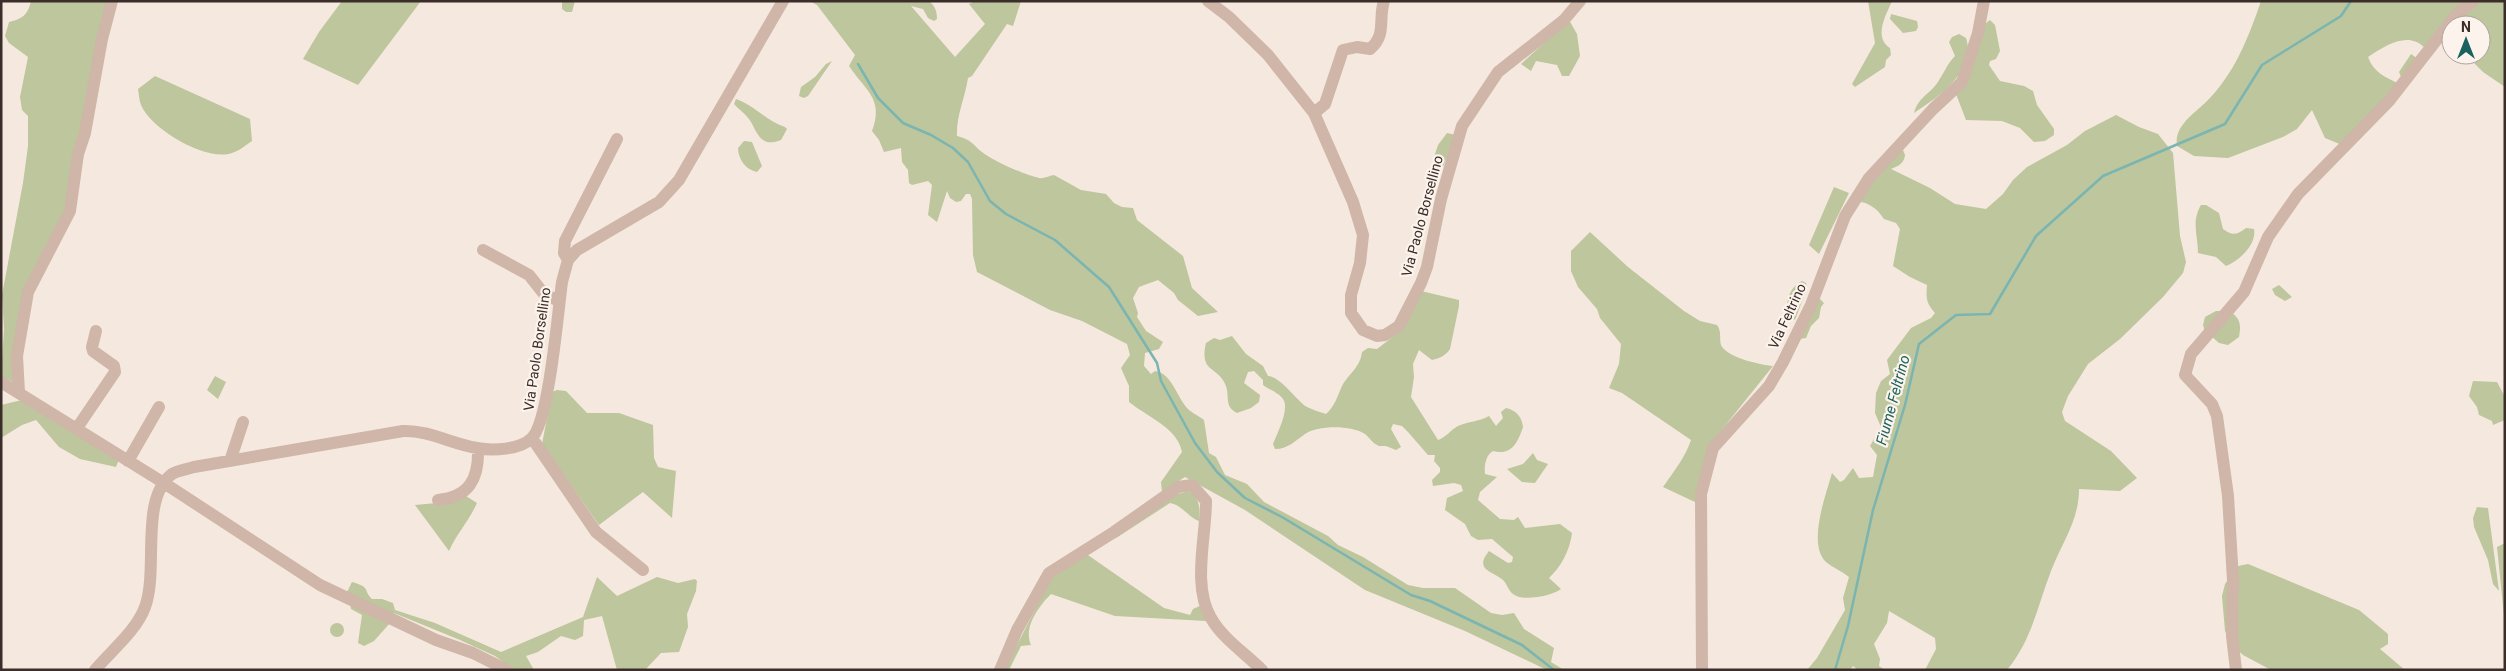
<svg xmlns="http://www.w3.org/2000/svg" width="2506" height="671" viewBox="0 0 2506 671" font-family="Roboto,sans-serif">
<rect width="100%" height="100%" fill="#f5e8de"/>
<path fill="#bdc69c" d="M 31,1 L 110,1 L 71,206 L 34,283 L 13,382 L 1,376 L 4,329 L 2,295 L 23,183 L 28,146 L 28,116 L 22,110 L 20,97 L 28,57 L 9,43 L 5,36 L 9,22 C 22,19 28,15 31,1 Z
M 342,1 L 421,1 L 358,85 L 303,59 L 319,32 Z
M 562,1 L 575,1 L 572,12 L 566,12 L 562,9 Z
M 810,1 L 929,1 C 935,6 937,11 937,19 L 934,21 L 928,18 L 923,9 L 911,6 L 955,57 L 985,24 L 969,4 L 975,1 L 1021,1 L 1013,26 L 1007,24 L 972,76 L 968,78 C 965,98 956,116 957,136 C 972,140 971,143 982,152 C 993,161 1025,175 1039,178 C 1043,179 1049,176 1054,175 L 1081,190 L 1106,194 L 1114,203 L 1122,207 L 1133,208 L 1137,220 L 1183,256 L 1192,288 L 1218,312 L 1198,316 L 1178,300 L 1174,293 L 1158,280 L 1139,287 L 1133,298 L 1138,313 L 1137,317 L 1146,331 L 1163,342 L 1159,349 L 1145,353 L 1144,366 L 1151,374 L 1155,371 C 1172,373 1177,398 1188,409 C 1192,413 1199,416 1204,420 L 1209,453 L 1216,457 L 1225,475 L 1247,484 L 1264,502 L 1328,536 L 1338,545 L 1363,557 L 1408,585 L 1423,588 L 1455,588 L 1491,613 L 1502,615 L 1514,613 L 1524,629 L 1554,648 L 1551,662 L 1564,670 L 1547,670 L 1465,631 L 1365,590 L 1245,510 L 1185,477 L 1162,492 L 1161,482 L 1182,452 C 1178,428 1146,416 1129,402 L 1129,386 L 1121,368 L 1130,355 L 1127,344 L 1082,321 L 1050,310 L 977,272 L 973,255 L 972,199 L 970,194 L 966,194 L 961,201 L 956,202 L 950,198 L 947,191 L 937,222 L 928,215 L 932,185 L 928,181 L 912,185 L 909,183 L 908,170 L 902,162 L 901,148 L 884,152 L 879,140 L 872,131 C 884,99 866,91 849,66 L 855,55 L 817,5 Z
M 1868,1 L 1892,1 C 1886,15 1873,37 1890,48 L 1891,55 L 1886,60 L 1885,67 L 1855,87 L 1852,84 L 1875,43 Z
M 2261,1 L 2472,1 L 2426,49 C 2409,30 2386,45 2368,57 C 2373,72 2386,78 2400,84 L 2342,145 L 2325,138 L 2312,110 L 2297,129 L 2283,137 L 2228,158 L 2194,156 L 2177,146 C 2174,127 2192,115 2205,103 C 2234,75 2248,39 2261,1 Z
M 2482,1 L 2505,1 L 2505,87 L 2483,72 L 2466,55 L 2481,55 L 2481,25 L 2451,25 L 2451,45 L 2444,31 L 2468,8 Z
M 1891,14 L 1917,21 L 1918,27 L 1916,31 L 1903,33 L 1890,19 Z
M 1569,20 L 1577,34 L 1580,56 L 1569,76 L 1562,76 L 1557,65 L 1536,61 L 1531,71 L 1521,64 Z
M 1990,20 L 1995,25 L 2000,51 L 1996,59 L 1990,61 L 1989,65 L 2000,81 L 2024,86 L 2033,91 L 2037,105 L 2054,129 L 2054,135 L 2045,141 L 2034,142 L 2020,128 L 2002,121 L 1966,120 L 1956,94 L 1981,27 Z
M 1959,34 L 1966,38 C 1977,71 1937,98 1914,113 C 1917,100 1927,95 1935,86 C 1943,76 1946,65 1955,56 L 1949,42 L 1952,37 Z
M 2411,54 L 2418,59 L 2402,79 L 2399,72 Z
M 832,61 L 808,96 L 804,98 L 799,96 L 801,87 L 815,77 L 826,64 Z
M 155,76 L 250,119 L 252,141 C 246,145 239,151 232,153 C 206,162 151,129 141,105 C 139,100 139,94 138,89 Z
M 736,99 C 754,105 766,121 785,127 L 787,129 L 781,140 C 759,149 757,130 749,119 C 745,113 739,110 734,104 Z
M 2116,115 L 2139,127 L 2158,134 L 2173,153 L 2180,236 L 2186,262 L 2183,273 L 2163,297 L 2120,339 L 2088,364 L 2068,396 L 2062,412 L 2065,421 L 2111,451 L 2137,478 L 2120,491 L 2079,489 C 2079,521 2062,542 2051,571 C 2037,607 2032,640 2007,670 L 1925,670 L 1936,649 L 1935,638 L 1889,611 L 1887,623 L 1874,644 L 1880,659 L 1879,666 L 1885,670 L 1858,670 L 1853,666 L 1850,670 L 1807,670 L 1817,658 L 1845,610 L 1843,598 L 1849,577 C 1842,571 1833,568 1826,562 C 1807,544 1826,495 1832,473 L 1840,482 L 1844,480 L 1853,468 L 1859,478 L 1873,477 L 1877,455 L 1870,446 L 1881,427 L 1875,413 L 1876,393 L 1881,381 L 1890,374 L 1887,360 L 1911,328 L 1931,318 L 1935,313 C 1926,303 1926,298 1927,285 L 1910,277 L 1893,266 L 1900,229 L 1896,223 L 1884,219 C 1877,208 1869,203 1857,201 L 1869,178 L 1903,150 L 1905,155 C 1904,164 1898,166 1891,169 L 1930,188 L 1955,204 L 1986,209 L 2003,194 L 2013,180 L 2027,167 L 2067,145 L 2085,131 Z
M 1447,133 L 1456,135 L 1443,167 L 1433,160 L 1438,145 Z
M 744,141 L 752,142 L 762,166 L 757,172 C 746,170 738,159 738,148 Z
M 1834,187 L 1849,193 L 1819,254 L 1809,245 Z
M 2201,205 L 2206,205 L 2219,213 L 2223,229 C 2232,236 2237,235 2246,228 L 2254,229 C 2257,244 2239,261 2226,266 L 2216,257 L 2198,253 C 2198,235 2191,222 2201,205 Z
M 1590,232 L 1628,267 L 1684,311 L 1700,321 L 1717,325 C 1722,332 1719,338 1721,345 C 1726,357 1760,365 1773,366 L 1716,437 L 1697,503 L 1663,487 C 1674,471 1685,458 1691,440 L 1622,393 L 1609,388 L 1619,364 L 1621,344 L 1600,318 L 1597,309 L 1578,287 L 1571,271 L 1571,251 Z
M 1802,281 L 1806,283 L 1807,288 L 1795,320 L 1787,313 C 1787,299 1789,288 1802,281 Z
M 2279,285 L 2292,297 L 2285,301 L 2275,295 L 2272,289 Z
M 1421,291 L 1459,300 L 1459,306 L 1450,349 C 1445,356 1440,358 1432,360 L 1419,350 L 1413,364 L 1414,377 L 1411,397 L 1438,440 C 1447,437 1450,430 1458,426 C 1469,421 1478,422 1489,416 L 1496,426 L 1503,418 L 1501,412 L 1506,408 C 1516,410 1522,417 1523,427 C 1518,442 1512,456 1493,451 C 1486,455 1484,465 1485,474 L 1497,477 L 1480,492 L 1478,500 L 1500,519 L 1514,520 L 1518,517 L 1525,528 L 1560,524 L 1572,533 C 1570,550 1561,567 1549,578 L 1561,589 C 1552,596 1522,602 1513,594 C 1509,591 1507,585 1504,581 C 1494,571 1473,571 1489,551 L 1508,563 L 1512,562 L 1513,557 L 1492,539 L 1478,540 L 1471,536 L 1465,524 L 1445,510 L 1447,498 L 1463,491 L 1461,485 L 1454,483 L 1433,486 L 1432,480 L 1440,472 L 1440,468 L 1434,461 L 1435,455 L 1428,455 L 1408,432 L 1402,426 L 1393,424 L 1391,429 L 1401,447 L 1396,450 L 1386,446 L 1379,446 C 1372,443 1370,438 1365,434 C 1352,425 1317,425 1305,434 C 1295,441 1288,449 1275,449 L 1273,444 C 1277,434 1290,409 1283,399 C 1279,393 1268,389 1263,385 L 1263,380 L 1254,371 L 1248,372 L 1244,383 L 1260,395 L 1259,402 L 1251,408 L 1237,413 C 1224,406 1230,399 1226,386 C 1218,365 1199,374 1206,343 L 1214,338 L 1220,340 L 1232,336 L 1246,354 L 1263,366 L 1268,376 C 1280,376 1296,400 1307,407 C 1313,410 1320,412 1326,414 C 1335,406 1337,397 1342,386 C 1349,373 1360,368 1362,352 L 1368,348 L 1377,349 L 1394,336 Z
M 1819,298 L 1824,303 L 1821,307 L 1819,318 L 1811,326 L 1806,338 L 1799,339 Z
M 2216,311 L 2222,311 L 2205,331 L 2203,325 L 2205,317 Z
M 2230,312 C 2241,318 2241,326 2239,337 L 2228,345 L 2219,343 L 2210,335 Z
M 215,376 L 226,382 L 218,399 L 207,390 Z
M 2473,381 L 2497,382 L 2505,397 L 2505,420 L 2493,425 L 2492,421 L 2479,415 L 2477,407 L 2469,396 Z
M 557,390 L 566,391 L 587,413 L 619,413 L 653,425 L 654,458 L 658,467 L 676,471 L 672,518 L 643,492 L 599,525 L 542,444 L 552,392 Z
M 26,399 L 119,459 L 116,467 L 80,459 L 59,447 L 36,420 L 22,425 L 1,438 L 1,405 Z
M 1533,453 L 1537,460 L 1548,464 L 1535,483 L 1522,482 L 1507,469 L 1523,464 Z
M 1189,491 C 1200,499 1200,507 1199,521 C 1188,517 1182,505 1170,503 L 1113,540 L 1171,496 Z
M 466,496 L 477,503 C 469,521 457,533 449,551 L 415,505 L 437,503 Z
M 2477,507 L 2488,508 L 2499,591 L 2493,584 L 2488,560 L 2474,527 L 2473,518 Z
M 2505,543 L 2505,626 L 2497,547 Z
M 1085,553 L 1164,608 L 1190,615 L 1193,609 L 1202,605 L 1206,621 L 1115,616 L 1051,594 C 1039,606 1023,627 1031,645 L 1021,646 L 1009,670 L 1004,670 L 1053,575 Z
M 2248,564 L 2359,610 L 2388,634 L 2388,644 L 2380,649 L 2405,670 L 2271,670 L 2243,655 L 2232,645 L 2225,631 L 2222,596 L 2225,584 L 2238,566 Z
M 597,577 L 617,596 L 657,577 L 678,583 L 695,579 L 697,581 L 696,591 L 687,614 L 688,627 L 679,652 L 661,653 L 645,670 L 617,670 L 602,616 L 584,620 L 583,636 L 575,640 L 561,636 L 538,652 L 526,656 L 534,670 L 514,670 L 495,656 L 460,640 L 394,613 L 390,615 L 347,592 L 352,582 C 372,588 362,589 372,599 L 382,599 L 393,603 L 395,610 L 435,623 L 501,652 L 583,617 Z
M 350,604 L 390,623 L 374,641 L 364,646 L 358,643 L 362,615 L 351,609 Z
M330 630a7 7 0 1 1 14 0a7 7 0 1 1-14 0Z"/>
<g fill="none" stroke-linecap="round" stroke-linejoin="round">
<path stroke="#7ab5b2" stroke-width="2.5" d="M 858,64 L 878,98 L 903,123 L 931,135 L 953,148 L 968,162 L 990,201 L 1006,214 L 1055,240 L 1109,287 L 1157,363 L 1161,381 L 1195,443 L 1217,472 L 1245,498 L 1282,517 L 1411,595 L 1430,601 L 1522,645 L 1554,670
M 1835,670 L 1848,626 L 1873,510 L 1905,405 L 1919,344 L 1956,315 L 1990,314 L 2036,236 L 2103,176 L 2225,124 L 2262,65 L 2341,16 L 2351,1"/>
<path stroke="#cfb6a8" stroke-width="12" d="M 1208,1 L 1229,17 L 1268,55 L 1314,113 L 1353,202 L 1363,235 L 1360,263 L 1351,295 L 1351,313 L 1363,330 L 1377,336 L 1385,335 L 1399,326 L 1421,283 L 1427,267 L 1441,199 L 1462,126 L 1498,72 L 1564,20 L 1580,1
M 1314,113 L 1325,104 L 1343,50 L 1357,47 L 1370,49 C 1387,35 1378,19 1384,1
M 483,250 L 529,275 L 544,294 L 559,301
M 568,260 L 564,253 L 565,241 L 617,139
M 1,382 L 164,483 L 320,585 L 436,640 L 473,653 L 507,670
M 19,392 L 17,356 L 28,292 L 70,211 L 78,154 L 85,133 L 102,39 L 112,1
M 77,428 L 115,372 L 114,366 L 93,351 L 92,347 L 96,331
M 532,438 L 596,532 L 643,570
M 128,461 L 159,407
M 230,461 L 243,422
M 438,500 C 469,497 479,479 478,449
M 95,670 C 111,651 137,630 145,607 C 159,570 139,499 172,474 C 178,470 188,469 194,467 L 403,431 C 429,430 451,444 477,448 C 492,451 520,450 532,438 C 549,421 558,311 562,282 L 568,260 L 577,250 L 659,202 L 679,180 L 783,1
M 1000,670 L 1017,630 L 1049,573 L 1114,532 L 1178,487 L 1192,485 L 1206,501 C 1206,537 1192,586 1211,618 C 1222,638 1246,654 1262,670
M 1702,670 L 1701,494 L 1713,448 L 1769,386 L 1783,362 L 1811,305 L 1845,216 L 1869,178 L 1933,109 L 1962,82 L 1978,33 L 1984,1
M 2236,670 L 2232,636 L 2233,580 L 2228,496 L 2217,416 L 2212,404 L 2185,375 L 2191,354 L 2244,292 L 2268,237 L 2298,194 L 2389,101 L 2456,15 L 2473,1"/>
</g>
<g text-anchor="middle" stroke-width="4.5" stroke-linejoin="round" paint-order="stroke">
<g font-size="14" fill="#3b2d29" stroke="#fcf3ec">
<text transform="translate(1422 216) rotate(-75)" y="5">Via Paolo Borsellino</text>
<text transform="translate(1787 316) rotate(-65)" y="5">Via Feltrino</text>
<text transform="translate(537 349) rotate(-82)" y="5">Via Paolo Borsellino</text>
</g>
<g font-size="15" font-style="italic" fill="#1a625f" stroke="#fcf3ec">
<text transform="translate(1893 400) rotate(-75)" y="5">Fiume Feltrino</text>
</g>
</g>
<rect width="2506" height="671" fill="none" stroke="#3b2d29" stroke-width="5"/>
<g transform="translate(2466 40)"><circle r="24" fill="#fcf3ec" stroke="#afa49e"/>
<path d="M0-4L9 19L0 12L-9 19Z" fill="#1a625f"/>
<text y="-8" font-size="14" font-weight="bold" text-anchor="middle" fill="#3b2d29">N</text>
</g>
</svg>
